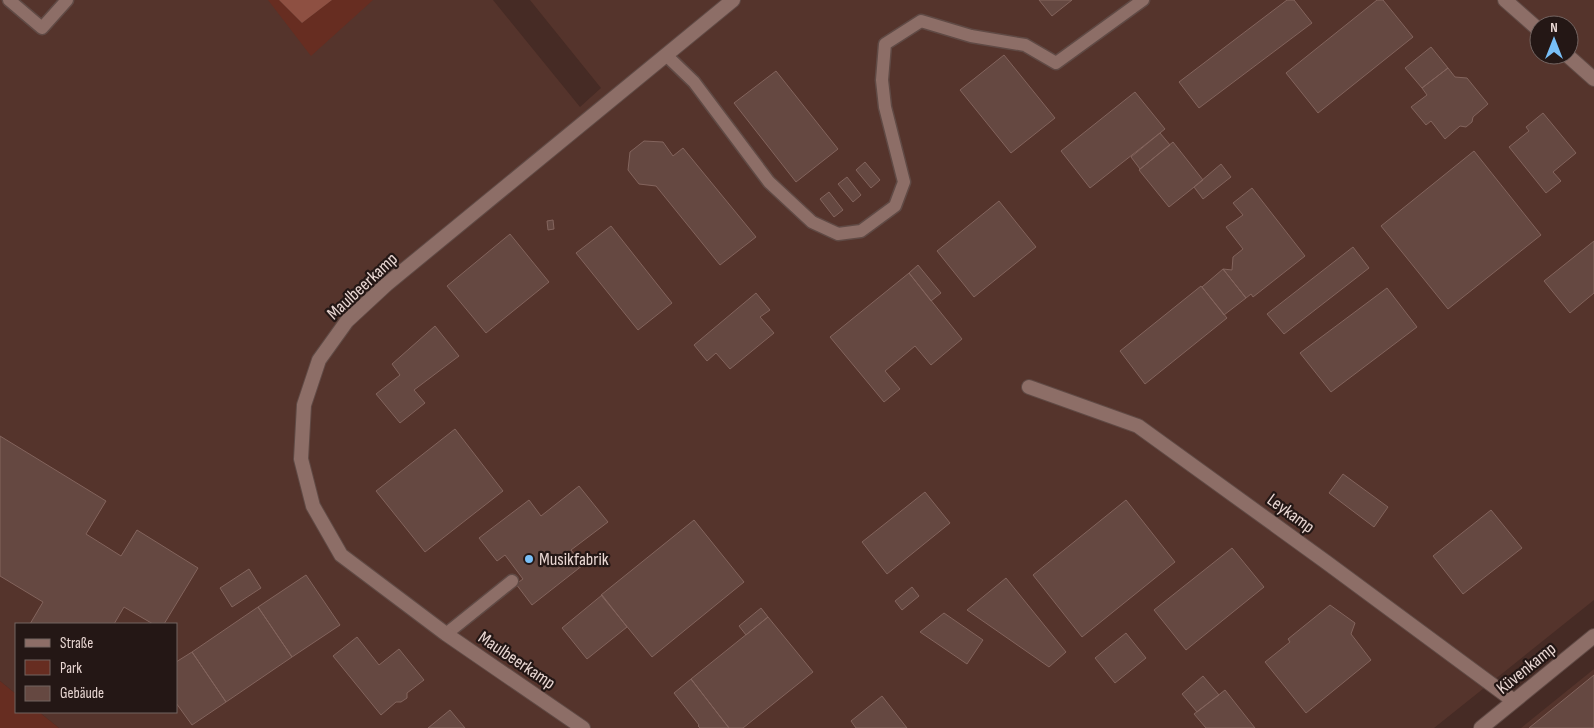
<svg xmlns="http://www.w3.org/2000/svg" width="1594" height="728" viewBox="0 0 1594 728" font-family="'Sofia Sans Condensed',sans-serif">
<rect width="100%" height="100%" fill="#462b25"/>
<path fill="#55342c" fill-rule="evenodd" d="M 0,0 L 493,0 L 580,107 L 601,88 L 530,0 L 1594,0 L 1594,600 L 1434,728 L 59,728 L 39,712 L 176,712 L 176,624 L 16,624 L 16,694 L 0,681 ZM 1539,25 L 1569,25 L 1569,55 L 1539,55 Z
M 1594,669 L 1594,728 L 1521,728 Z"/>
<path fill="#672d21" d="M 268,0 L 279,0 L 302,23 L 332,0 L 373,0 L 311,56 Z
M 0,681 L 16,694 L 16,712 L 39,712 L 59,728 L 0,728 Z"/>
<path fill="#8e5042" d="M 279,0 L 332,0 L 302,23 Z"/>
<path fill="#654841" stroke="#83645d" d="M 1039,0 L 1072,0 L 1052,16 Z
M 1287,0 L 1294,0 L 1312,23 L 1199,108 L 1179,82 Z
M 1377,0 L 1383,0 L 1413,37 L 1318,113 L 1286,73 Z
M 1431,47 L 1448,68 L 1422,88 L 1405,68 Z
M 1004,55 L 1055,118 L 1011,153 L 960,90 Z
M 1448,68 L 1455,77 L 1467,78 L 1488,104 L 1473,117 L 1472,122 L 1466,127 L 1460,126 L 1445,139 L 1431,121 L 1426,125 L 1411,107 L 1427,95 L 1422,88 Z
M 776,71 L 838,149 L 796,182 L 734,103 Z
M 1135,92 L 1165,129 L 1090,188 L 1061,151 Z
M 1543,113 L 1576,153 L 1553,172 L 1561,181 L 1546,193 L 1509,147 L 1529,131 L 1526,127 Z
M 1160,133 L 1170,145 L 1140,169 L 1131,157 Z
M 644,141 L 663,142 L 673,156 L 683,148 L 756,237 L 720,265 L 656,186 L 639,184 L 628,170 L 630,152 Z
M 1173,142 L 1203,180 L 1169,207 L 1139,170 Z
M 1474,151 L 1541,235 L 1448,309 L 1381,226 Z
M 865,162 L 880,180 L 871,188 L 856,170 Z
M 1221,164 L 1231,177 L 1203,199 L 1194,187 Z
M 847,177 L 861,195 L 853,202 L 838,184 Z
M 1252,188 L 1305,256 L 1253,297 L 1251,294 L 1246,298 L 1223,269 L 1232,270 L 1233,257 L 1243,249 L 1226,227 L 1243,215 L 1233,203 Z
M 829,192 L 843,210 L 834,217 L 820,199 Z
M 999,201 L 1036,247 L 974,297 L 937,251 Z
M 553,220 L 554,229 L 548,230 L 547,221 Z
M 611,226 L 672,303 L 638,330 L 576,253 Z
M 510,234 L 549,282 L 486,333 L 447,286 Z
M 1594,241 L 1594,293 L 1570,313 L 1544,281 Z
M 1353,247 L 1369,268 L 1284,334 L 1267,314 Z
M 918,265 L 941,293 L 931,301 L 909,273 Z
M 1223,269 L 1246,298 L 1224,315 L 1202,287 Z
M 909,273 L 962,339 L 931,365 L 915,346 L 885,371 L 900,389 L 884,402 L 830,337 Z
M 1201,286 L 1227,318 L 1145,384 L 1120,351 Z
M 1387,288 L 1417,327 L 1331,392 L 1300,353 Z
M 756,293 L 770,310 L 760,317 L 774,333 L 730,369 L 716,353 L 707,361 L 694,345 Z
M 435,326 L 459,356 L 414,390 L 425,403 L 400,423 L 376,394 L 400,375 L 392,364 Z
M 455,429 L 503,491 L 425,552 L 376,491 Z
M 0,436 L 106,501 L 86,534 L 121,556 L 137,530 L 198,568 L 164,624 L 153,624 L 124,607 L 114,624 L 30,624 L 43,602 L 0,576 Z
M 1343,474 L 1388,507 L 1374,527 L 1329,493 Z
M 579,486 L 608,522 L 571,550 L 583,565 L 532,605 L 516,584 L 523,579 L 505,555 L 497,561 L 479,538 L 529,500 L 541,516 Z
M 925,492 L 950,523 L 887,574 L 862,542 Z
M 1126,500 L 1175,562 L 1082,637 L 1033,575 Z
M 1491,510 L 1522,548 L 1463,594 L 1433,556 Z
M 694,520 L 744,582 L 652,657 L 601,595 Z
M 1232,548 L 1264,587 L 1186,650 L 1154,610 Z
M 249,569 L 261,588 L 232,607 L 220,588 Z
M 306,575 L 340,625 L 292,657 L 258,607 Z
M 1006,578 L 1066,652 L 1049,667 L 967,610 Z
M 912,587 L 919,596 L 902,610 L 895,601 Z
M 602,595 L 627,627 L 587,659 L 562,628 Z
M 1330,605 L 1355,623 L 1351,634 L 1371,660 L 1306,713 L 1265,662 L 1290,642 L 1288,639 Z
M 258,607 L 292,657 L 226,702 L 192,652 Z
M 761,608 L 768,617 L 746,635 L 739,626 Z
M 944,613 L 983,640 L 967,664 L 920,632 Z
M 768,617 L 813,672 L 743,728 L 729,728 L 691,679 Z
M 1126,633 L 1146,658 L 1115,683 L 1095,658 Z
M 357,637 L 379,665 L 399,649 L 424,680 L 407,693 L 407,698 L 401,702 L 396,702 L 381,715 L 333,656 Z
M 192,652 L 226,702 L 192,725 L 176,703 L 176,662 Z
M 1594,675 L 1594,728 L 1529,728 Z
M 1203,676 L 1219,695 L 1197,712 L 1182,694 Z
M 691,679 L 729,728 L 700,728 L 698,726 L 699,725 L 674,693 Z
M 1225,690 L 1255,728 L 1206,728 L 1194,714 Z
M 882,696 L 907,728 L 856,728 L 851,721 Z
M 450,710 L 465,728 L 428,728 Z"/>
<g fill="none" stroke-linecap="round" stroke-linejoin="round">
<g stroke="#604a45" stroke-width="15">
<path id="service" d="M 9,0 L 42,28 L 67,0
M 666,55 L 694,82 L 769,182 L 812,222 L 838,234 L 861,231 L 895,206 L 904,182 L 885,107 L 882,80 L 885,44 L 921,21 L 971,36 L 1025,45 L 1056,63 L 1143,0
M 446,634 L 512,581"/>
</g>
<g stroke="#604a45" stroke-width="16">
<path id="minor" d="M 1029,387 L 1138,426 L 1326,562 L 1514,701
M 583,728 L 446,634 L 341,555 L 313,506 L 301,459 L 304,405 L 319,360 L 347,321 L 387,284 L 733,0
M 1481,728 L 1594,636"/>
</g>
<g stroke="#604a45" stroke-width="16">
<path id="tertiary" d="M 1505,0 L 1539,30
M 1567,55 L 1594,79"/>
</g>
<use href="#service" stroke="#8d6e67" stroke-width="12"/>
<use href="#minor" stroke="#8d6e67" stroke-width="14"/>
<use href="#tertiary" stroke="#8d6e67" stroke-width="14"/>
</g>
<circle fill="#78bff7" stroke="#241715" stroke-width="2" cx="529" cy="559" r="5"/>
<g text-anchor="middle" stroke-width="4.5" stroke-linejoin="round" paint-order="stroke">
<g font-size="18" fill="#e9d7d3" stroke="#241715">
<text transform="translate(362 286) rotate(-43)" y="6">Maulbeerkamp</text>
<text transform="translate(1291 513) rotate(36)" y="6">Leykamp</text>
<text transform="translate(517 660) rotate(34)" y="6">Maulbeerkamp</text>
<text transform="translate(1526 668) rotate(-39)" y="6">Küvenkamp</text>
</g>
<g font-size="18" fill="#e9d7d3" stroke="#241715" text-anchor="start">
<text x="539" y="565">Musikfabrik</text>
</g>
</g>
<rect x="15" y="623" width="162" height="90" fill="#241715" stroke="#736461"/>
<rect x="25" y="639" width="25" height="8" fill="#8d6e67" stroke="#736461"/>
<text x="60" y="648" font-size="15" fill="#e9d7d3">Straße</text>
<rect x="25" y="660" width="25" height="15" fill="#672d21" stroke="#736461"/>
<text x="60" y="673" font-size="15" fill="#e9d7d3">Park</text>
<rect x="25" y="686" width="25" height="15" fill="#654841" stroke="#736461"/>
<text x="60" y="698" font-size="15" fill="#e9d7d3">Gebäude</text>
<g transform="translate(1554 40)"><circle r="24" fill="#241715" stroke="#736461"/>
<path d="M0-4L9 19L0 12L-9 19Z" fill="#78bff7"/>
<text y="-8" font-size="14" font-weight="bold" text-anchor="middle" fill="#e9d7d3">N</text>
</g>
</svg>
